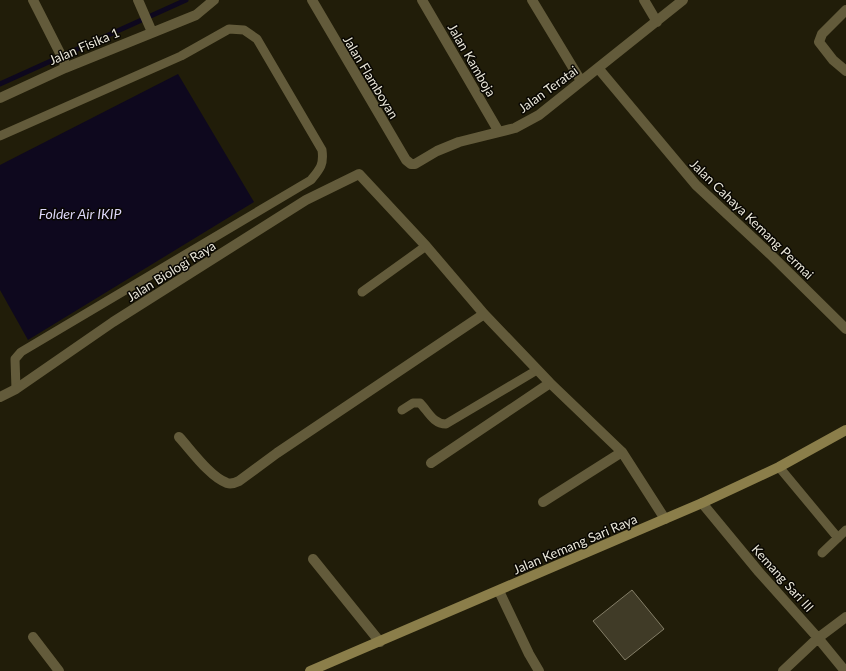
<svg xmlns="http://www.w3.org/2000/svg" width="846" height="671" viewBox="0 0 846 671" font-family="Lato,sans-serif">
<rect width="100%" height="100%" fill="#211d09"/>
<path fill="#0e081e" d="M 178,74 L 254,202 L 28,340 L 0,290 L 0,165 Z"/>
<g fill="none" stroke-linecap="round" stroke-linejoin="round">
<path stroke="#0e081e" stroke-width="5" d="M 0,84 L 186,0"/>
</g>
<path fill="#403b27" stroke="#847e67" d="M 632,590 L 664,629 L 625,660 L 593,621 Z"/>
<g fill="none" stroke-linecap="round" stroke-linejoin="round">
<path stroke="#635b3b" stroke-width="9" d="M 0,136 L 181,56 L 229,29 L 244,30 L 257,39 L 322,150 C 324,165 320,169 311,180 L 21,352 L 15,359 L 16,389
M 362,292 L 426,246
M 402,410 L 413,403 L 420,403 C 428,411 433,424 446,424 L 537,370
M 779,467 L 838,538
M 822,553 L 846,530"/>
<path stroke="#635b3b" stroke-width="10" d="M 33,0 L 64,61 L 65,68
M 138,0 L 152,32
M 312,0 L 406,160 L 411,164 L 415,164 L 437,151 L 459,142 L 515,128 L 539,115 L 683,0
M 422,0 L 499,132
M 532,0 L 581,81
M 644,0 L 657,22
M 846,10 L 822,34 L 819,42 L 833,60 L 846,71
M 598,68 L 696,185 L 770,254 L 846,329
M 0,98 L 65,68 L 196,15 L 214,0
M 0,397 L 16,389 L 113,322 L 306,200 L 359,174 L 426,246 L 484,314 L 550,383 L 622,452 L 665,519
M 179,437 C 191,450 210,477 227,483 C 231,484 235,483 239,481 L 277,453 L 484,314
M 431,463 L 550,383
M 543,502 L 622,452
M 702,503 L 759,572 L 818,638 L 845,671
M 313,559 L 380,642
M 499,591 L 529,654 L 539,671
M 33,637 L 59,671
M 783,671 L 818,638 L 846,617"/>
<path stroke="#8b7e4a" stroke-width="10" d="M 310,671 L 702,503 L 779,467 L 846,430"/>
</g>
<g text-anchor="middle" stroke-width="3" stroke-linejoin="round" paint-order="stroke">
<g font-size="13" fill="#eae7da" stroke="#090702">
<text transform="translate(84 46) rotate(-23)" y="5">Jalan Fisika 1</text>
<text transform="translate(472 60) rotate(60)" y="5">Jalan Kamboja</text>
<text transform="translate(371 77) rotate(59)" y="5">Jalan Flamboyan</text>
<text transform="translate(548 89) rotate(-36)" y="5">Jalan Teratai</text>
<text transform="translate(752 219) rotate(44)" y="5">Jalan Cahaya Kemang Permai</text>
<text transform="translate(171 271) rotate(-32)" y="5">Jalan Biologi Raya</text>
<text transform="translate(575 544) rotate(-23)" y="5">Jalan Kemang Sari Raya</text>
<text transform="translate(783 578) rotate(48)" y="5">Kemang Sari III</text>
</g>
<g font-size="14" font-style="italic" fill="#dcd6f7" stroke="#090702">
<text x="80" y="219">Folder Air IKIP</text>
</g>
</g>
</svg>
